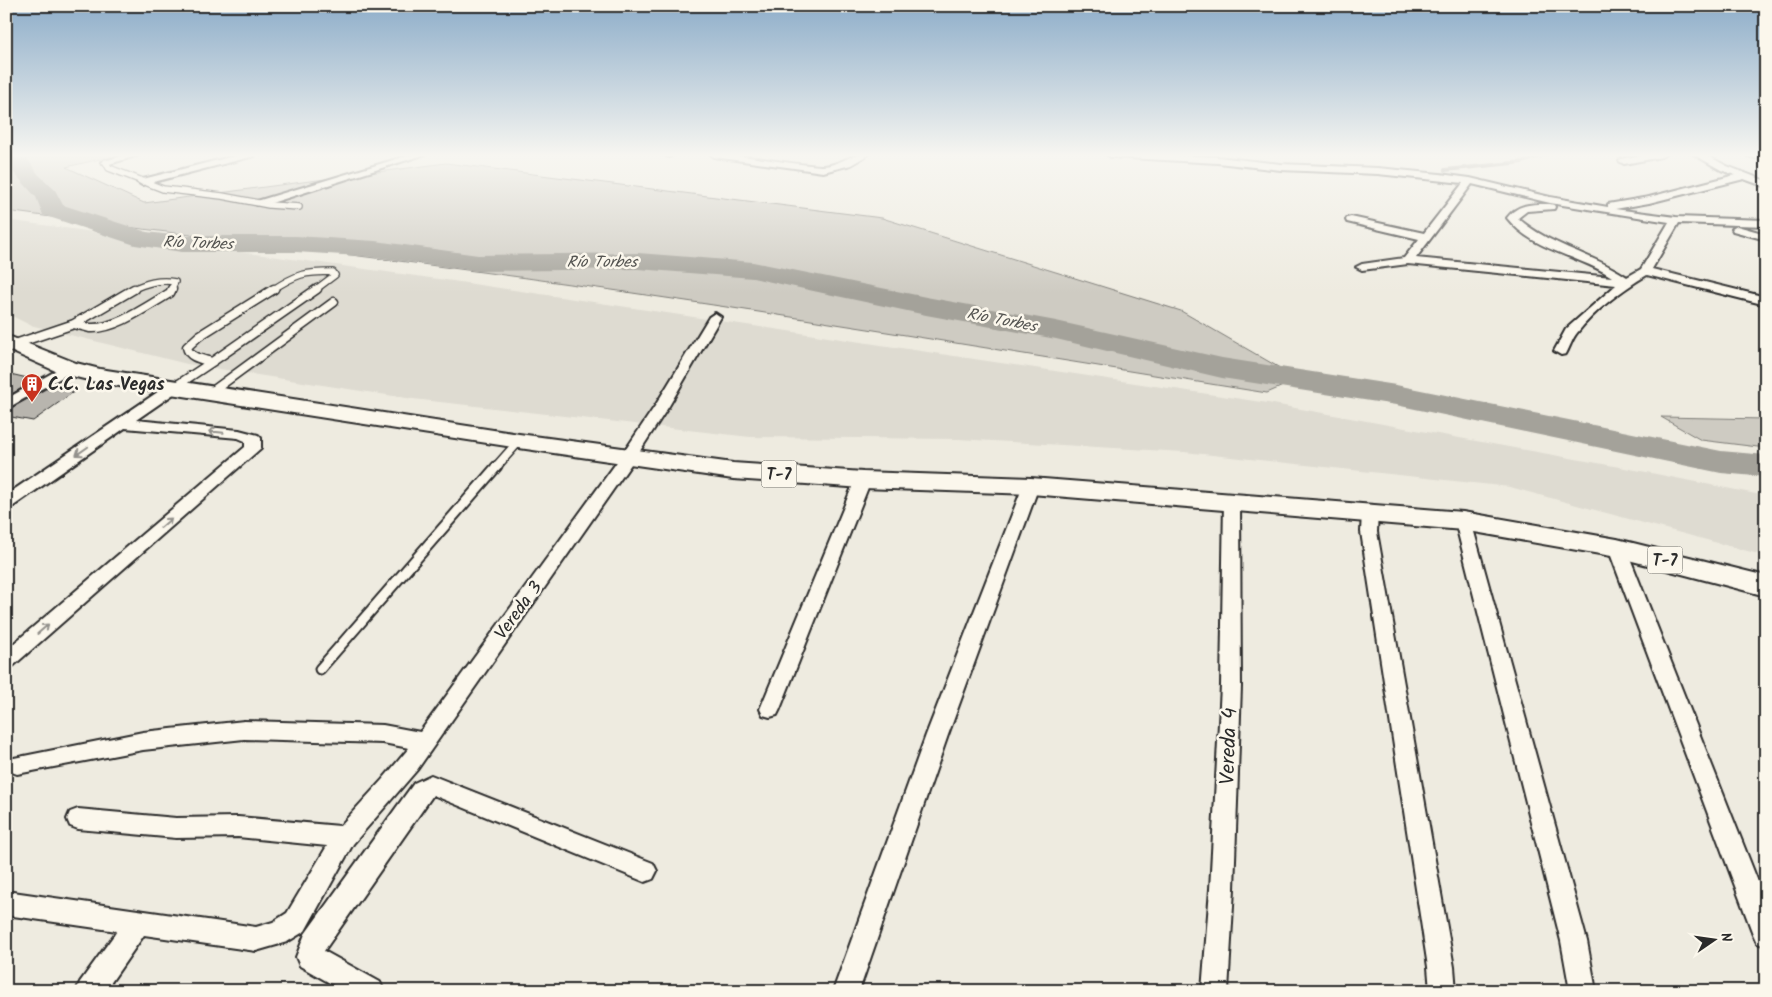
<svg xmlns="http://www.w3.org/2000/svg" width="1772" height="997" viewBox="0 0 1772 997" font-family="Kalam,sans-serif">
<rect width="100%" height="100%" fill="#eeebe0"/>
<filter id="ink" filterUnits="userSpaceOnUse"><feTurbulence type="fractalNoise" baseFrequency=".02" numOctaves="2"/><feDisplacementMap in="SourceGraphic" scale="10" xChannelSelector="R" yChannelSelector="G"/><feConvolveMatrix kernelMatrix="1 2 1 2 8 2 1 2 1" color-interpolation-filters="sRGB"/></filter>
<g filter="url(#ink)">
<path fill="#dedbd1" d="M 6,220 L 460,282 L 1268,403 L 1641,471 L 1766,496 L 1766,556 L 1510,487 L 1184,452 L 958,439 L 750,437 L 413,399 L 187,364 L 30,325 L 6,313 Z"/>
<path fill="#cecbc2" stroke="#7c7b76" d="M 6,154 L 122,154 L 66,167 L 144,203 L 446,163 L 882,218 L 1181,311 L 1299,379 L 1267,393 C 1020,354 774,312 527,278 C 354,254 180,235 6,211 Z
M 1661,417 L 1766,419 L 1766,448 L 1701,440 Z"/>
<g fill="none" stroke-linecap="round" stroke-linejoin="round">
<path stroke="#74726e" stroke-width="4" d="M 1445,170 L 1522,162 L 1546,154"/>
<path fill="#a4a29a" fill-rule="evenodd" d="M 6,154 L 20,154 L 27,158 L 38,174 L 55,190 L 63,205 L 147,232 L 182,236 L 296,236 L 375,241 L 478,255 L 638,253 L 753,262 L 926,297 L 1056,321 L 1222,358 L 1396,385 L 1721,451 L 1766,455 L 1766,477 L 1721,473 L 1396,405 L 1222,378 L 1056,339 L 926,315 L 753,278 L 638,269 L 478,271 L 375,257 L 296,252 L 182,252 L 135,245 L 43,215 L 36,197 L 6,164 Z"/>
</g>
<path fill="#b8b5ae" stroke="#2b2b2b" d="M 6,373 L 36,380 L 6,397 Z
M 53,385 L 75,391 L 33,421 L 6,416 L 6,411 Z"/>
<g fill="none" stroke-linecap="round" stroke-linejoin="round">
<g stroke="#2b2b2b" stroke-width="8">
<path id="lane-far2" d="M 106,162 L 109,168 L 163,189 L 222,196 L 269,205 L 299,207
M 131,290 C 146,283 159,279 175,282 L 171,290
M 272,290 C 297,274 303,272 333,272 L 335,275 L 315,290"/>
</g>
<g stroke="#2b2b2b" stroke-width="11">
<path id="lane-far1" d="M 74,324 C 79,325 85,327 90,328 C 115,330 149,305 170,293 L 172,289
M 74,324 L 134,289
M 15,344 L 74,324
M 212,362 C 202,359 189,358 187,347 L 199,336 L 274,289
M 212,362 L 317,289
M 173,388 L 212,362
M 210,393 L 334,302
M 496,467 L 519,441"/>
</g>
<g stroke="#2b2b2b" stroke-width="13">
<path id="lane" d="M 320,669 L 497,466"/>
</g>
<g stroke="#2b2b2b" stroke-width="4">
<path id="street" d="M 128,154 L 142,154 L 106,165 L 101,162 Z
M 242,154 L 256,154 L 254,156 L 142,185 L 137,182 L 139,180 Z
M 413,154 L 426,154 L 265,205 L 257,205 L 256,203 L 257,201 Z
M 661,154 L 674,154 L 669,157 Z
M 710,154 C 747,154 784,164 821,166 C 838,167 852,152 869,154 L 851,165 L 823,172 L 714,157 Z
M 1106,154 L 1152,154 L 1218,157 L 1281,164 L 1378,168 L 1440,174 L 1470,178 L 1550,197 L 1608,207 L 1608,204 L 1649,197 L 1735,175 L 1721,170 L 1693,154 L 1704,154 L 1727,166 L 1766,181 L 1766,187 L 1744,179 L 1649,203 L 1615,209 L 1676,217 L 1766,220 L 1766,226 L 1679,223 L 1652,269 L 1766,297 L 1766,305 L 1647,275 C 1622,290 1595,310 1577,333 C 1572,339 1570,347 1566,354 L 1561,355 L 1554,351 L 1566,329 L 1616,285 L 1408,264 L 1362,270 L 1356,267 L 1362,264 L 1404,258 L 1419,239 L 1347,222 L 1346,220 L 1347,218 L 1351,217 L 1424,233 L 1463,183 L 1378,174 L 1281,170 L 1218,163 L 1111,157 ZM 1472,184 L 1550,203 L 1669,222 L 1641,269 L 1627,277 C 1592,253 1549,246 1518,218 L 1527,211 L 1554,209 L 1555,207 L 1554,205 L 1550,204 C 1533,204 1518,203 1507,218 C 1533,251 1579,255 1612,277 L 1416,258 Z
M 1649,154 L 1666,154 L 1661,157 L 1624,164 L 1619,161 L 1621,159 Z
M 1746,154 L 1766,155 L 1766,161 L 1748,156 Z
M 1737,226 L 1766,234 L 1766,240 L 1733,231 L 1732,229 Z
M 715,313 L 721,317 L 669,406 L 636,457 L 417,770 L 353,844 L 305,931 L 287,942 L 256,951 L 144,935 L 105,991 L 76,991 L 80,982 L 117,931 L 6,915 L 6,891 L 256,927 L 273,922 L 287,913 L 327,846 L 238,837 L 176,838 L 78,829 L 70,826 L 67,819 L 70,812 L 78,809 L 176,818 L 238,817 L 340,826 L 382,780 L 409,748 L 383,743 L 244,739 L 143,750 L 17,774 L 9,771 L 6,765 L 9,759 L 143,732 L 244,721 L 383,725 L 420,732 L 622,455 L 655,406 L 709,317 Z
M 68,364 L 75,368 L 73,371 L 6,409 L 6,399 Z
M 173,384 L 180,388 L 178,391 L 136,420 L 239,430 L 258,435 L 261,438 L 261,448 L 13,666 L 6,668 L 6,650 L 245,447 L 245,441 L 238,438 L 125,428 L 12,507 L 6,508 L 6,495 L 168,385 Z
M 863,475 L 869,477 L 871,480 L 780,709 L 777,715 L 770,717 L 763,715 L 760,709 L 855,480 L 857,477 Z
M 1031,481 L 1037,482 L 1039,486 L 948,735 L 859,991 L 833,991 L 926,735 L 1023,486 L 1025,482 Z
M 1232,496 L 1238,497 L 1240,501 L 1241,686 L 1234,889 L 1228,991 L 1202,991 L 1210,889 L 1221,686 L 1224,501 L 1226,497 Z
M 1370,507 L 1376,508 L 1378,512 L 1377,532 L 1454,967 L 1456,991 L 1430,991 L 1428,967 L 1361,532 L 1362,512 L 1364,508 Z
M 1463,516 L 1469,517 L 1471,521 L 1587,941 L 1596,991 L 1570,991 L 1561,941 L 1455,521 L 1457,517 Z
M 1617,542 L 1623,544 L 1626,548 L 1766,902 L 1766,946 L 1757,943 L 1753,934 L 1608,548 L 1611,544 Z
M 431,775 L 653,863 L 657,871 L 653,879 L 645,882 L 433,795 L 324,951 L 380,982 L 384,991 L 344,991 L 300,966 L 296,957 L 305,934 L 414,783 Z"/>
</g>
<g stroke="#2b2b2b" stroke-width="4">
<path id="primary" d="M 6,335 L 76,363 L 100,369 L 519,434 L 733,463 L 863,472 L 1031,478 L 1463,512 L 1617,539 L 1766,576 L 1766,596 L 1617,557 L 1463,530 L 1031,494 L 863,488 L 733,479 L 519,448 L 100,383 L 60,373 L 6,349 Z"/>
</g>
<use href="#lane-far2" stroke="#fbf7ec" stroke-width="5.5"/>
<use href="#lane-far1" stroke="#fbf7ec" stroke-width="8"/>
<use href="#lane" stroke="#fbf7ec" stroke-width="9"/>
<use href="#street" fill="#fbf7ec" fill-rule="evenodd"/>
<use href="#primary" fill="#fbf7ec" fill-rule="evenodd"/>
</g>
<defs><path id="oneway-shaft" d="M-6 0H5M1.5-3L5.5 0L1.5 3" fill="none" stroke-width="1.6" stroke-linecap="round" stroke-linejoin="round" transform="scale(1.25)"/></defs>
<g stroke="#93918c">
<use href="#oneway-shaft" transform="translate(216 432) rotate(-174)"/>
<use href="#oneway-shaft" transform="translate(82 451) rotate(145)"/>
<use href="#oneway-shaft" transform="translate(166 523) rotate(-41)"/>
<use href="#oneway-shaft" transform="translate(43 629) rotate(-41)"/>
</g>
</g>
<linearGradient id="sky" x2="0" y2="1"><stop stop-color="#8dadc9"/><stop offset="0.53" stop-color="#f7f6f1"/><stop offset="1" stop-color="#f7f6f1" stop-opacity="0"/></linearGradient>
<rect width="1772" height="293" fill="url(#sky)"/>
<defs>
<g id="building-pin" transform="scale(1.125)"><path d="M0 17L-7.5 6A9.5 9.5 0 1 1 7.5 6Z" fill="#c8321e" stroke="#fbf7ec"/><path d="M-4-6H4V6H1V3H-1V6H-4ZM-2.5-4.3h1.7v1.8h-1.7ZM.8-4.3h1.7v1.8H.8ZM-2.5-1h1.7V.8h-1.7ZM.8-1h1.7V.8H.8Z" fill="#fff"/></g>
</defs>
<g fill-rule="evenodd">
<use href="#building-pin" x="32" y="384"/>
</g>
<g text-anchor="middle" stroke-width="5" stroke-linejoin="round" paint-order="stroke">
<g font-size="16" font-style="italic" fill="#555552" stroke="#fbf7ec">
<text transform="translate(198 242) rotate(2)" y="6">Río Torbes</text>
<text x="602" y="267">Río Torbes</text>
<text transform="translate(1002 319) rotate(11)" y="6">Río Torbes</text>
</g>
<g fill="#fbf7ec" stroke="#696865" stroke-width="1">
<rect x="761.5" y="460.5" width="35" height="27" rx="4"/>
<rect x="1647.5" y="546.5" width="35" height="27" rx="4"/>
</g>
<g font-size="16" font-weight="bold" fill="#2b2b2b">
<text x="779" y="480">T-7</text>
<text x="1665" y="566">T-7</text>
</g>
<g font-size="18" font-weight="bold" fill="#2b2b2b" stroke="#fbf7ec" text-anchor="start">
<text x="48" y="390">C.C. Las Vegas</text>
</g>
<g font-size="18" fill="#2b2b2b" stroke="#fbf7ec">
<text transform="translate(518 610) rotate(-54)" y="6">Vereda 3</text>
</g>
<g font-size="21" fill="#2b2b2b" stroke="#fbf7ec">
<text transform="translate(1228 746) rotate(-88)" y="7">Vereda 4</text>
</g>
</g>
<rect width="1772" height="997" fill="none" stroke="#fbf7ec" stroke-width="25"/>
<rect x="12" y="12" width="1747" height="972" fill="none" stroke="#2b2b2b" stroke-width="2" filter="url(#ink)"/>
<g transform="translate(1714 940) rotate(77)" stroke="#fbf7ec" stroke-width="4" paint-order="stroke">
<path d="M0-4L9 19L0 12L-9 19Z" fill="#2b2b2b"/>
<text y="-8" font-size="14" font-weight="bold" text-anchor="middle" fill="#2b2b2b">N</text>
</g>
</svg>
